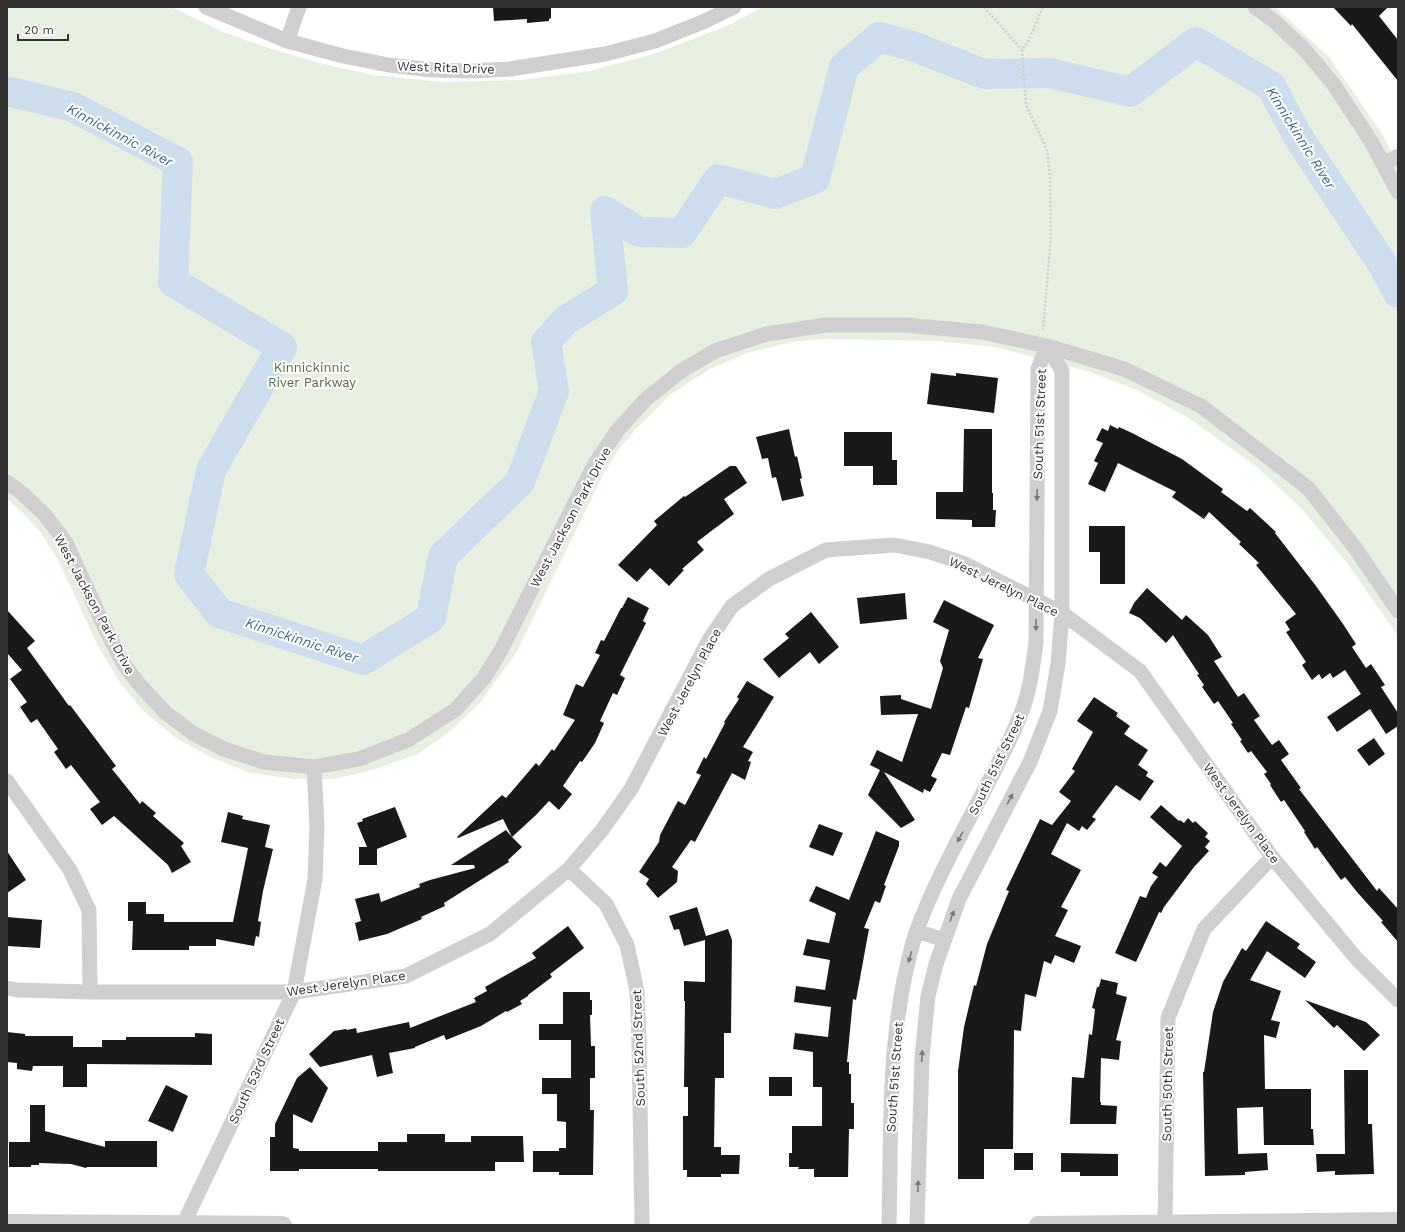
<svg xmlns="http://www.w3.org/2000/svg" width="1405" height="1232" viewBox="0 0 1405 1232" font-family="'Work Sans',sans-serif">
<rect width="100%" height="100%" fill="#fff"/>
<path fill="#e7efe1" d="M 7,7 L 171,7 L 224,32 L 268,48 L 319,63 L 373,75 L 443,82 L 522,80 L 589,71 L 651,55 L 727,26 L 763,7 L 1275,7 L 1329,57 L 1383,135 L 1398,165 L 1398,636 L 1347,563 L 1302,509 L 1256,466 L 1187,417 L 1139,391 L 1090,372 L 995,347 L 937,341 L 825,339 L 792,342 L 748,353 L 710,369 L 671,394 L 636,429 L 617,452 L 605,471 L 516,653 L 479,704 L 449,732 L 418,754 L 373,770 L 334,779 L 294,779 L 250,773 L 208,756 L 176,738 L 142,710 L 121,684 L 99,648 L 58,560 L 41,533 L 24,514 L 7,499 Z"/>
<g fill="none" stroke-linecap="round" stroke-linejoin="round">
<path stroke="#ceddee" stroke-width="30" d="M 7,91 L 73,107 L 178,162 L 173,282 L 282,347 L 211,470 L 189,574 L 219,613 L 363,660 L 431,618 L 443,556 L 520,482 L 554,391 L 546,342 L 566,320 L 613,291 L 605,211 L 639,232 L 682,233 L 718,179 L 775,194 L 815,179 L 844,67 L 879,37 L 915,47 L 984,74 L 1050,73 L 1130,92 L 1196,42 L 1271,86 L 1297,135 L 1383,265 L 1398,293"/>
</g>
<path fill="#191919" d="M 493,7 L 551,7 L 551,18 L 549,19 L 549,21 L 527,23 L 527,19 L 494,21 Z
M 1333,7 L 1388,7 L 1379,16 L 1398,40 L 1398,81 L 1352,24 L 1351,26 Z
M 931,373 L 956,376 L 956,373 L 998,378 L 994,413 L 927,404 Z
M 1110,425 L 1118,429 L 1119,427 L 1132,433 L 1182,459 L 1223,489 L 1221,492 L 1247,511 L 1250,508 L 1276,532 L 1275,533 L 1316,586 L 1343,624 L 1356,644 L 1352,647 L 1366,668 L 1371,664 L 1385,685 L 1381,687 L 1398,713 L 1398,726 L 1386,734 L 1370,709 L 1337,732 L 1327,717 L 1361,694 L 1345,670 L 1333,678 L 1330,673 L 1322,679 L 1319,674 L 1312,680 L 1302,665 L 1306,662 L 1286,632 L 1290,630 L 1285,622 L 1296,614 L 1256,565 L 1259,563 L 1239,544 L 1241,542 L 1209,512 L 1204,519 L 1172,497 L 1176,492 L 1118,463 L 1105,492 L 1088,484 L 1098,463 L 1094,461 L 1103,443 L 1096,440 L 1102,428 L 1108,431 Z
M 789,429 L 795,457 L 797,456 L 802,478 L 800,479 L 804,496 L 782,501 L 776,477 L 772,478 L 768,458 L 762,459 L 756,437 Z
M 964,429 L 992,429 L 992,493 L 993,493 L 993,510 L 996,510 L 995,527 L 972,527 L 972,520 L 936,519 L 936,492 L 963,492 Z
M 844,432 L 892,432 L 892,460 L 897,460 L 897,485 L 873,485 L 873,466 L 844,466 Z
M 730,466 L 736,466 L 747,483 L 724,499 L 734,514 L 710,532 L 697,542 L 704,550 L 682,569 L 684,570 L 669,586 L 650,568 L 637,582 L 618,565 L 657,525 L 654,521 L 684,496 L 685,497 Z
M 1089,526 L 1125,526 L 1125,584 L 1100,584 L 1100,552 L 1089,552 Z
M 1147,588 L 1182,620 L 1186,615 L 1208,635 L 1222,657 L 1214,661 L 1238,697 L 1244,693 L 1260,716 L 1254,720 L 1272,745 L 1279,740 L 1289,754 L 1281,760 L 1301,788 L 1299,789 L 1377,891 L 1379,888 L 1398,909 L 1398,942 L 1381,922 L 1383,921 L 1357,892 L 1345,877 L 1341,880 L 1317,847 L 1315,849 L 1304,832 L 1305,831 L 1284,800 L 1281,802 L 1270,785 L 1271,784 L 1264,774 L 1267,772 L 1251,751 L 1248,753 L 1240,741 L 1242,740 L 1231,724 L 1233,723 L 1218,701 L 1214,704 L 1202,687 L 1204,685 L 1197,675 L 1199,674 L 1173,635 L 1166,643 L 1140,618 L 1129,613 L 1134,603 Z
M 905,593 L 907,619 L 860,624 L 857,598 Z
M 628,597 L 649,608 L 643,621 L 646,623 L 620,675 L 625,678 L 617,695 L 613,693 L 600,721 L 604,723 L 595,743 L 582,762 L 580,761 L 563,786 L 572,794 L 559,810 L 549,801 L 536,815 L 512,837 L 522,847 L 508,860 L 509,862 L 444,903 L 445,906 L 421,917 L 422,919 L 387,934 L 359,941 L 355,923 L 361,921 L 355,899 L 379,893 L 381,902 L 420,887 L 419,884 L 430,880 L 475,868 L 474,865 L 451,865 L 506,830 L 512,837 L 503,819 L 458,838 L 457,837 L 502,795 L 506,798 L 536,763 L 539,766 L 552,749 L 554,751 L 575,720 L 563,715 L 576,684 L 583,687 L 600,655 L 595,653 L 601,640 L 604,641 L 621,608 L 622,608 Z
M 944,600 L 994,625 L 978,658 L 983,659 L 969,708 L 966,707 L 950,755 L 942,753 L 931,776 L 937,779 L 930,792 L 924,789 L 923,793 L 884,772 L 915,820 L 901,828 L 868,795 L 880,770 L 870,765 L 877,750 L 902,762 L 918,714 L 881,715 L 880,696 L 901,695 L 901,699 L 931,709 L 943,668 L 940,661 L 949,630 L 933,622 Z
M 7,610 L 35,641 L 27,648 L 69,706 L 70,705 L 116,766 L 112,769 L 140,804 L 142,801 L 156,813 L 153,816 L 184,843 L 181,846 L 191,862 L 172,873 L 168,865 L 114,816 L 102,825 L 90,809 L 100,802 L 71,765 L 66,769 L 54,752 L 58,749 L 37,719 L 31,723 L 20,707 L 27,702 L 10,679 L 22,670 L 7,653 Z
M 811,612 L 839,647 L 819,664 L 810,652 L 779,678 L 763,659 L 789,638 L 785,634 Z
M 747,681 L 774,697 L 743,747 L 753,752 L 748,761 L 751,762 L 745,780 L 732,773 L 695,842 L 691,840 L 672,867 L 678,871 L 677,882 L 658,898 L 646,884 L 649,879 L 639,872 L 659,842 L 660,835 L 678,801 L 685,805 L 701,775 L 696,773 L 704,757 L 706,759 L 725,723 L 724,722 L 739,699 L 737,697 Z
M 1094,697 L 1118,713 L 1116,716 L 1130,726 L 1124,734 L 1148,750 L 1138,765 L 1148,772 L 1146,776 L 1154,781 L 1140,801 L 1116,785 L 1092,817 L 1096,819 L 1087,830 L 1082,826 L 1079,831 L 1067,823 L 1051,854 L 1081,870 L 1061,907 L 1068,910 L 1055,936 L 1081,946 L 1074,963 L 1055,955 L 1051,964 L 1044,961 L 1036,997 L 1025,994 L 1021,1031 L 1014,1030 L 1013,1149 L 984,1149 L 984,1179 L 958,1179 L 958,1071 L 964,1027 L 974,985 L 976,986 L 987,944 L 1009,891 L 1006,890 L 1040,819 L 1052,825 L 1071,801 L 1059,792 L 1075,771 L 1072,769 L 1093,732 L 1077,721 Z
M 1374,738 L 1385,754 L 1369,766 L 1357,750 Z
M 1161,805 L 1179,821 L 1180,820 L 1184,823 L 1188,818 L 1193,823 L 1195,821 L 1208,833 L 1205,837 L 1210,841 L 1205,847 L 1209,851 L 1194,867 L 1164,907 L 1161,913 L 1159,912 L 1136,962 L 1115,953 L 1140,896 L 1146,898 L 1151,886 L 1158,877 L 1152,873 L 1160,862 L 1166,867 L 1182,846 L 1150,817 Z
M 395,807 L 407,837 L 377,849 L 377,865 L 359,865 L 359,847 L 367,847 L 357,823 L 363,821 L 362,819 Z
M 228,812 L 243,816 L 242,819 L 270,825 L 265,847 L 273,849 L 263,891 L 258,921 L 261,922 L 259,937 L 256,936 L 254,946 L 216,939 L 216,946 L 189,946 L 189,950 L 132,950 L 133,921 L 128,921 L 128,902 L 146,902 L 146,914 L 164,914 L 164,922 L 233,922 L 248,848 L 221,842 Z
M 819,824 L 843,833 L 833,856 L 809,847 Z
M 876,831 L 899,841 L 899,846 L 884,885 L 886,886 L 880,903 L 875,901 L 864,928 L 869,929 L 856,1000 L 853,999 L 847,1062 L 849,1062 L 849,1074 L 851,1074 L 851,1103 L 854,1103 L 854,1129 L 849,1129 L 848,1177 L 814,1177 L 814,1169 L 798,1169 L 799,1167 L 789,1167 L 789,1153 L 792,1153 L 792,1126 L 822,1126 L 822,1087 L 813,1087 L 813,1052 L 793,1049 L 795,1033 L 828,1037 L 831,1007 L 794,1002 L 796,986 L 825,990 L 830,960 L 803,955 L 807,939 L 829,943 L 836,913 L 809,901 L 816,886 L 849,900 Z
M 7,851 L 26,880 L 7,893 Z
M 697,907 L 706,936 L 728,929 L 732,940 L 731,1033 L 724,1033 L 724,1078 L 715,1078 L 714,1147 L 721,1147 L 721,1155 L 740,1155 L 739,1174 L 721,1174 L 721,1177 L 687,1177 L 687,1170 L 683,1170 L 683,1116 L 688,1116 L 688,1087 L 684,1087 L 685,1001 L 684,1001 L 684,981 L 705,982 L 705,940 L 684,946 L 679,929 L 674,930 L 669,916 Z
M 7,917 L 42,920 L 40,948 L 7,946 Z
M 1266,921 L 1300,944 L 1297,948 L 1316,962 L 1305,978 L 1267,951 L 1250,980 L 1281,991 L 1271,1020 L 1280,1022 L 1276,1038 L 1264,1035 L 1265,1089 L 1311,1089 L 1311,1129 L 1313,1129 L 1314,1145 L 1264,1145 L 1263,1107 L 1237,1108 L 1238,1154 L 1267,1153 L 1268,1170 L 1245,1172 L 1245,1175 L 1205,1176 L 1203,1072 L 1204,1072 L 1213,1012 L 1223,982 L 1242,948 L 1246,951 Z
M 568,926 L 584,948 L 550,974 L 552,977 L 528,995 L 528,996 L 520,1001 L 522,1004 L 507,1012 L 506,1011 L 481,1026 L 446,1040 L 444,1035 L 415,1047 L 415,1048 L 389,1053 L 393,1073 L 377,1077 L 372,1055 L 320,1067 L 309,1054 L 334,1031 L 346,1029 L 347,1030 L 356,1028 L 357,1033 L 409,1022 L 410,1028 L 476,1002 L 474,998 L 487,991 L 485,987 L 536,958 L 532,953 Z
M 1101,979 L 1118,983 L 1116,994 L 1127,997 L 1116,1040 L 1121,1041 L 1119,1060 L 1101,1058 L 1100,1102 L 1101,1102 L 1101,1105 L 1117,1106 L 1116,1124 L 1070,1124 L 1072,1077 L 1084,1078 L 1089,1034 L 1092,1035 L 1095,1009 L 1092,1008 L 1097,987 L 1099,987 Z
M 563,992 L 590,992 L 590,1000 L 592,1000 L 592,1015 L 590,1015 L 591,1046 L 595,1046 L 595,1078 L 590,1078 L 590,1110 L 594,1110 L 593,1175 L 559,1175 L 559,1172 L 533,1172 L 533,1151 L 559,1151 L 559,1148 L 566,1148 L 566,1122 L 557,1121 L 557,1094 L 542,1094 L 542,1078 L 571,1078 L 571,1040 L 539,1040 L 539,1024 L 563,1024 Z
M 1305,1000 L 1366,1022 L 1380,1035 L 1364,1051 L 1337,1025 L 1334,1028 Z
M 7,1032 L 25,1034 L 25,1036 L 73,1036 L 73,1047 L 102,1047 L 102,1040 L 126,1040 L 126,1037 L 195,1037 L 195,1033 L 212,1034 L 212,1065 L 87,1064 L 87,1087 L 63,1087 L 63,1066 L 33,1066 L 32,1071 L 17,1069 L 17,1063 L 7,1062 Z
M 310,1067 L 328,1088 L 312,1123 L 293,1114 L 293,1148 L 299,1149 L 299,1151 L 378,1151 L 378,1142 L 407,1142 L 407,1134 L 445,1134 L 445,1142 L 471,1142 L 471,1136 L 523,1136 L 524,1162 L 495,1162 L 495,1171 L 378,1171 L 378,1169 L 299,1169 L 299,1171 L 270,1171 L 270,1137 L 275,1137 L 275,1124 L 297,1078 Z
M 1344,1070 L 1368,1070 L 1368,1124 L 1372,1124 L 1374,1174 L 1335,1175 L 1335,1171 L 1317,1172 L 1316,1154 L 1345,1154 Z
M 769,1077 L 792,1077 L 792,1096 L 769,1096 Z
M 166,1085 L 188,1096 L 173,1132 L 148,1121 Z
M 30,1105 L 45,1105 L 45,1131 L 105,1147 L 105,1141 L 157,1141 L 157,1167 L 87,1167 L 86,1168 L 71,1164 L 39,1163 L 39,1165 L 31,1165 L 31,1167 L 9,1167 L 9,1142 L 30,1142 Z
M 1014,1153 L 1033,1153 L 1033,1170 L 1014,1170 Z
M 1061,1153 L 1118,1154 L 1118,1176 L 1080,1176 L 1080,1172 L 1061,1172 Z"/>
<g fill="none" stroke-linecap="round" stroke-linejoin="round">
<path stroke="#cfcfcf" stroke-width="2.5" stroke-dasharray="2 2" stroke-linecap="butt" d="M 984,7 L 1022,50
M 1043,7 L 1028,42 L 1022,50 L 1026,105 L 1047,150 L 1050,175 L 1051,236 L 1043,330"/>
<path stroke="#cfcfcf" stroke-width="15" d="M 206,7 L 287,41 L 343,56 L 389,65 L 433,70 L 471,71 L 510,69 L 605,54 L 655,41 L 705,21 L 734,7
M 1255,7 L 1275,22 L 1305,50 L 1334,85 L 1372,143 L 1398,192
M 287,41 L 299,7
M 1383,164 L 1398,156
M 7,482 L 23,494 L 45,515 L 66,543 L 106,630 L 123,663 L 138,683 L 166,713 L 194,734 L 224,749 L 264,762 L 314,767 L 359,759 L 408,740 L 455,710 L 484,678 L 501,650 L 593,467 L 617,431 L 646,399 L 681,371 L 715,351 L 767,334 L 826,325 L 905,325 L 982,332 L 1047,346 L 1124,369 L 1201,406 L 1308,488 L 1356,549 L 1398,611
M 7,781 L 70,870 L 89,910 L 90,992
M 569,869 L 606,904 L 627,945 L 637,991 L 639,1043 L 642,1225
M 917,931 L 944,940
M 7,988 L 17,990 L 90,992 L 294,992 L 406,976 L 490,934 L 569,869 L 602,830 L 631,789 L 709,640 L 732,606 L 769,579 L 826,550 L 894,545 L 930,552 L 963,563 L 1062,613 L 1140,671 L 1272,857 L 1356,958 L 1398,1000
M 183,1225 L 294,992 L 315,879 L 317,826 L 314,767
M 889,1225 C 891,1143 888,1061 904,980 C 908,963 911,946 917,930 C 936,878 964,830 989,781 C 1001,758 1013,735 1022,711 C 1030,689 1033,666 1036,642 L 1038,369 L 1047,346
M 917,1225 L 922,1057 L 928,996 L 936,964 L 959,899 L 1030,762 L 1050,711 L 1058,664 L 1062,613 L 1062,371 L 1047,346
M 1165,1225 L 1168,1018 L 1204,929 L 1272,857"/>
<path stroke="#cfcfcf" stroke-width="18" d="M 7,1223 L 283,1225
M 1038,1225 L 1398,1221"/>
</g>
<defs><path id="oneway-solid" d="M-6-.8H1V-3.2L6.5 0L1 3.2V.8H-6Z"/></defs>
<g fill="#797979">
<use href="#oneway-solid" transform="translate(1037 495) rotate(91)"/>
<use href="#oneway-solid" transform="translate(1036 625) rotate(89)"/>
<use href="#oneway-solid" transform="translate(1010 799) rotate(-62)"/>
<use href="#oneway-solid" transform="translate(960 837) rotate(118)"/>
<use href="#oneway-solid" transform="translate(952 916) rotate(-70)"/>
<use href="#oneway-solid" transform="translate(910 957) rotate(105)"/>
<use href="#oneway-solid" transform="translate(922 1056) rotate(-86)"/>
<use href="#oneway-solid" transform="translate(918 1186) rotate(-88)"/>
</g>
<g text-anchor="middle" stroke-width="4" stroke-linejoin="round" paint-order="stroke">
<g font-size="13" fill="#323232" stroke="#fff">
<text transform="translate(446 67) rotate(2)" y="5">West Rita Drive</text>
<text transform="translate(1039 424) rotate(-88)" y="5">South 51st Street</text>
<text transform="translate(570 517) rotate(-62)" y="5">West Jackson Park Drive</text>
<text transform="translate(1004 586) rotate(26)" y="5">West Jerelyn Place</text>
<text transform="translate(95 604) rotate(62)" y="5">West Jackson Park Drive</text>
<text transform="translate(689 682) rotate(-62)" y="5">West Jerelyn Place</text>
<text transform="translate(996 764) rotate(-64)" y="5">South 51st Street</text>
<text transform="translate(1242 813) rotate(54)" y="5">West Jerelyn Place</text>
<text transform="translate(346 983) rotate(-8)" y="5">West Jerelyn Place</text>
<text transform="translate(638 1048) rotate(-92)" y="5">South 52nd Street</text>
<text transform="translate(256 1071) rotate(-65)" y="5">South 53rd Street</text>
<text transform="translate(894 1077) rotate(-86)" y="5">South 51st Street</text>
<text transform="translate(1167 1084) rotate(-89)" y="5">South 50th Street</text>
</g>
<g font-size="13" fill="#4f703e" stroke="#fff">
<text x="312" y="372">Kinnickinnic<tspan x="312" dy="15">River Parkway</tspan></text>
</g>
<g font-size="14" font-style="italic" fill="#3d6998" stroke="#fff">
<text transform="translate(120 135) rotate(28)" y="5">Kinnickinnic River</text>
<text transform="translate(1301 138) rotate(58)" y="5">Kinnickinnic River</text>
<text transform="translate(302 640) rotate(18)" y="5">Kinnickinnic River</text>
</g>
</g>
<rect width="1405" height="1232" fill="none" stroke="#323232" stroke-width="16"/>
<path d="M18 34v6h50v-6" fill="none" stroke="#323232" stroke-width="2"/>
<text x="24" y="34" font-size="12" fill="#323232" stroke="#ffffff" stroke-width="3" paint-order="stroke">20 m</text>
</svg>
